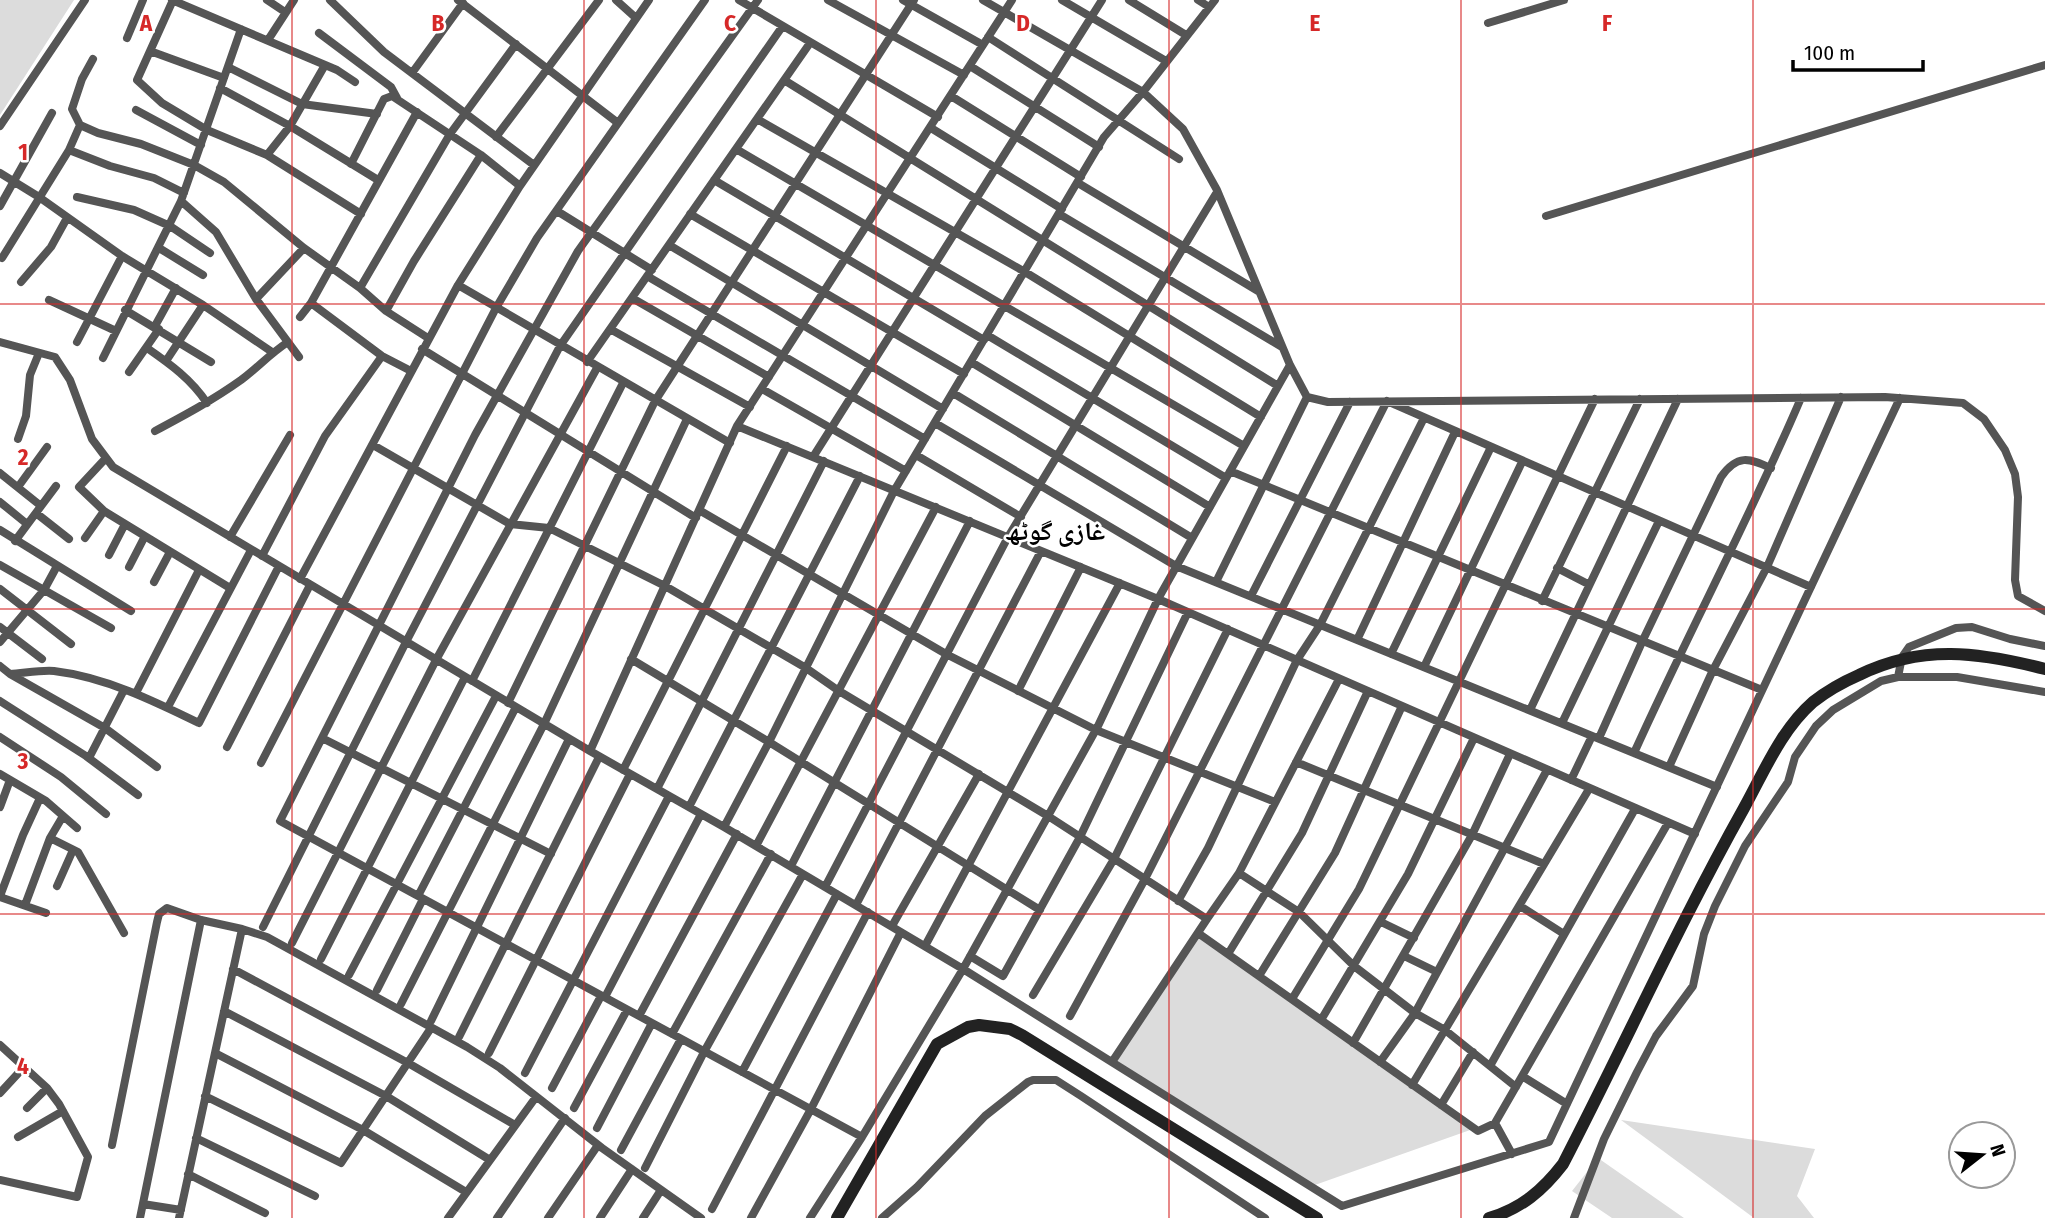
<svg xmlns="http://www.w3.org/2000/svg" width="2045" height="1218" viewBox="0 0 2045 1218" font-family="'Fira Sans Condensed','Noto Naskh Arabic',sans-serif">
<rect width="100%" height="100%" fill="#fff"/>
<path fill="#dcdcdc" d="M 0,0 L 74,0 L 0,115 Z
M 1198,933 L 1473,1129 L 1312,1186 L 1112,1062 Z
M 1621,1120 L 1815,1149 L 1797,1196 L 1814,1218 L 1754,1218 Z
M 1598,1158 L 1684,1218 L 1612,1218 L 1572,1191 Z"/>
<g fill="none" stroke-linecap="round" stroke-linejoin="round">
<path stroke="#555" stroke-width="8" d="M 172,0 L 337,70 L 355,82
M 173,0 L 137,80 L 162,103 L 207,130 L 267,155 L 361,214
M 267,0 L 285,12
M 330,0 L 384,52 L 534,165
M 458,0 L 618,123
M 616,0 L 636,18
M 739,0 L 938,117
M 758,0 L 578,251 L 475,435 L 280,821 L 862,1137
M 828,0 L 964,75
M 903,0 L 983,45
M 983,0 L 1143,92 L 1183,129 L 1217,190 L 1290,365 L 1307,397 L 1328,402 L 1885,397 L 1963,403 L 1984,419 L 2005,450 L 2015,474 L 2018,497 L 2015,580 L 2018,596 L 2045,611
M 1062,0 L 1166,61
M 1129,0 L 1186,35
M 1198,0 L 1209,7
M 1488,23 L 1564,0
M 319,33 L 391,87 L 397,98
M 988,37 L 1179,159
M 127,38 L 143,0
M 268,40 L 294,0
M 150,51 L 224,78
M 93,59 L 82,79 L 72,109 L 80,125 L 98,133 L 141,144 L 194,165 L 224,182 L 304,248 L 360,288 L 386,311 L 428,338
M 970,66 L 1099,147
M 228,67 L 302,104 L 377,114
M 412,73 L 463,3
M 784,80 L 1278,386
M 220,88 L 290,126 L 378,180
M 951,96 L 1081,177
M 136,110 L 201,145
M 757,119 L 1025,272 L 1261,417
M 0,126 L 85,0
M 931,128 L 1062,209
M 496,137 L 599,0
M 736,149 L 1244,446
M 69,150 L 110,166 L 154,178 L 184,193
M 267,155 L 290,126 L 325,65
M 351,164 L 384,99 L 392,96 L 481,155 L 520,186
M 0,173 L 39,197 L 122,256 L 203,305 L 272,352
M 714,180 L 984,340
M 1078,183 L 1258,291
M 77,197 L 134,210 L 170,226 L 210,253
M 181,201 L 216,232 L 256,299 L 299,357
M 0,206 L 52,113
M 557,211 L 652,270
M 690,214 L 964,374
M 1059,214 L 1282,347
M 1546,216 L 2045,65
M 669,245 L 943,409
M 159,248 L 203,275
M 2,258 L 69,150 L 80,125
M 647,276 L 925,439
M 21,282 L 51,247 L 67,218
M 458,285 L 730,443
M 360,288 L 450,134 L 516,44
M 632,298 L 769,377
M 256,299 L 304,248
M 49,300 L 116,331
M 311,303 L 382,356 L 411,371
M 125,310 L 211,362
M 386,311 L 414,261 L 481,155
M 300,317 L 311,303 L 417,112
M 155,326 L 176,288
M 610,329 L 750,407
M 987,335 L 1226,478
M 0,342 L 55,357 L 70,380 L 92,439 L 113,467 L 590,751 L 724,827 L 963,969 L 1342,1206 L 1549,1142 L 1900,398
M 77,342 L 122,256
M 147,348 C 170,364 191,379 207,403
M 422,349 L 696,518
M 103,358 L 181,201 L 241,29
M 166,361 L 203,305
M 587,362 L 810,43
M 971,362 L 1210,507
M 129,372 L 159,329
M 762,389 L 906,471
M 953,393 L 1192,538
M 935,423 L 1176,566 L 1717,787
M 737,426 L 1158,599 L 1695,834
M 155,431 C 185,415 213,400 241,380 C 257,368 271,353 288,342
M 18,439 L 26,416 L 30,375 L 39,353
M 373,445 L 510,524 L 549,528 L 665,586 L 806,668 L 839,691 L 1048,816 L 1207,919 L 1112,1062
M 916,455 L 1021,517
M 813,457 L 1102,0
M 106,458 L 79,487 L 104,511 L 230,588
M 1230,471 L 1762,690
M 0,473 L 41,506
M 18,487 L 47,447
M 0,502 L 27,524
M 699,510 L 946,654 L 1096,730 L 1275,802
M 36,513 L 69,539
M 0,530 L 131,611
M 230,537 L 290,435
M 85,538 L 104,511
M 15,541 L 56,486
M 109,555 L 125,524
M 262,556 L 325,436 L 382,356
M 0,565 L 111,628
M 129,567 L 145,536
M 1557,568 L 1588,584
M 300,579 L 458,285 L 520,186 L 649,0
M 154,582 L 170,552
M 1216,582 L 1307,397
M 0,589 L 71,644
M 1251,596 L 1350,402
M 1542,601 L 1640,399
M 0,627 L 42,659
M 1357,640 L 1455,432
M 0,642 L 44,590 L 57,566
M 1391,654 L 1491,447
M 631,659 L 769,742 L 1040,910
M 0,666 L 10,674 C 25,673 40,670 54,671 C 105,677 154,701 199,723 L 279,566
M 1424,667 L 1522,462
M 10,674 L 105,728 L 157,767
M 1898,677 L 1902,657 L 1909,647 L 1956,628 L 1972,627 L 2010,639 L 2045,646
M 472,681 L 623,383
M 1018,691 L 1081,567
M 136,693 L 199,570
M 0,701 L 86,756 L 138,795
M 508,703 L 655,401 L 914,0
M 168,707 L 251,550
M 1530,710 L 1678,399
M 1562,723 L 1659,521
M 0,737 L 61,777 L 106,814
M 322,738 L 551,854
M 1599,738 L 1642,642 L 1721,477 C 1737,454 1749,458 1771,468
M 227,747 L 310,585
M 590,751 L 737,426 L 1012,0
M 1634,753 C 1688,633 1750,518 1801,398
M 89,758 L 124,690
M 1296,762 L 1544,864
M 261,763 L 496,308 L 537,238 L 705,0
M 1669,767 L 1713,670 L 1767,567 L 1841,397
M 623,770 L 787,446
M 0,774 L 46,801 L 77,828
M 1571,780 L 1592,736
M 657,789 L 824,461
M 0,807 L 10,780
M 689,807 L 860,476
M 724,827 L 769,742 L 894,491 L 1005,304 L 1104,137 L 1143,92 L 1215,0
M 50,838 L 78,852 L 124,933
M 756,846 L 936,507
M 791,866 L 970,521
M 1239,873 L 1299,912 L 1354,966 L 1415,1013 L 1445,1030 L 1516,1087
M 57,886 L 73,850
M 825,887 L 1008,537 L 1217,192
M 0,896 L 23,835 L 40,798
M 418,896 L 516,707
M 0,897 L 46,913
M 1178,901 L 1208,848 L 1297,660 L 1320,625 L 1424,418
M 25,905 L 50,838 L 63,816
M 856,905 L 1041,551
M 1520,906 L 1564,934
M 1207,919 L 1239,873 L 1339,679
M 1381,922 L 1414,938
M 892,926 L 979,774
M 263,927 L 406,642 L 560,346 L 782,27
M 1198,933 L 1478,1131 L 1495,1123 L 1512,1154
M 292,943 L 436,660 L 597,368
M 925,946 L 1120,583
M 1228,954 L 1302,833 L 1368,691
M 970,956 L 1003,976 L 1080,837 L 1188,612
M 1404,956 L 1437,972
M 321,959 L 465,677
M 233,969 L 408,1063 L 515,1125
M 349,975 L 496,696
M 1259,976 L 1335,853 L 1402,706
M 377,990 L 423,899
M 1033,995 L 1114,859 L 1228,629
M 605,997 L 701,814
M 1292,999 L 1359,889 L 1595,399
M 401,1004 L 544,724 L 687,419
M 224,1011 L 386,1096 L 490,1160
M 639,1016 L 737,834
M 1070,1016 L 1145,879 L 1387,401 L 1811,587
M 1321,1020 L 1408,874 L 1474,738
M 431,1021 L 569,739
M 672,1034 L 771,854
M 459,1037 L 599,757
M 1353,1043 L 1472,835 L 1510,754
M 0,1045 L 47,1088 L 59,1104 L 88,1157 L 77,1197 L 0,1180
M 215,1053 L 363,1130 L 466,1192
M 489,1053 L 630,774
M 1380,1062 L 1415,1013 L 1547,770
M 1490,1066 L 1635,809
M 742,1072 L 837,894
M 525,1073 L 669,796
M 1522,1076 L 1567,1104
M 1412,1085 L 1589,789
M 552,1088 L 601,996
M 0,1093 L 24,1067
M 205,1096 L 341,1163 L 431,1028
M 1441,1105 L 1473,1052
M 27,1108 L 47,1088
M 574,1108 L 627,1010
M 1495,1123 L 1668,823
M 597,1128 L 652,1023
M 18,1137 L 63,1111
M 196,1138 L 315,1196
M 112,1145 L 157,922 L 159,914 L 167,908 L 201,920 L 242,929 L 267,937 L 467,1047 L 500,1068 L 602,1148 L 701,1218
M 621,1150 L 681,1039
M 645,1168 L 704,1052 L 803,874
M 188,1174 L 265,1213
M 143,1204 L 181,1210
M 712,1209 L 868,912
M 140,1218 L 201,920
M 179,1218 L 242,929
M 448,1218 L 536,1097
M 497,1218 L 565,1118
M 548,1218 L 598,1145
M 600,1218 L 632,1169
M 643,1218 L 661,1190
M 751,1218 L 811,1109 L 901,932
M 810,1218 L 862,1137 L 963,969 L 1098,726 L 1158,599 L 1290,365
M 882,1218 L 917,1187 L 985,1116 L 1028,1082 L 1033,1080 L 1056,1080 L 1081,1096 L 1265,1218
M 1574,1218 L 1604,1139 L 1637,1072 L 1656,1036 L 1693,986 L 1704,934 L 1715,906 L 1745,846 L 1788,782 L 1795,757 L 1816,726 L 1833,710 L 1881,681 L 1898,677 L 1957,677 L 2045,692"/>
<path stroke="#222" stroke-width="12" d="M 837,1218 L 937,1044 L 968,1027 L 979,1025 L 1010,1029 L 1022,1035 L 1317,1218
M 1489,1218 C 1521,1209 1543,1190 1563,1164 C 1624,1046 1679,924 1744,808 C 1764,772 1781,730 1813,702 C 1827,691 1843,682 1859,675 C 1922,644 1979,652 2045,669"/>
</g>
<path fill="none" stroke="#d62828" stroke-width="2" stroke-opacity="0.55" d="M 292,0 L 292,1218M 584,0 L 584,1218M 876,0 L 876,1218M 1169,0 L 1169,1218M 1461,0 L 1461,1218M 1753,0 L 1753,1218M 0,304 L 2045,304M 0,609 L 2045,609M 0,914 L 2045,914"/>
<g text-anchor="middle" stroke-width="5" stroke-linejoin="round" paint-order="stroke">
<g font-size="26" font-weight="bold" fill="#000" stroke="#fff">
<text x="1055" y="540">غازی گوٹھ</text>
</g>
</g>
<g font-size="23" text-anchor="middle" font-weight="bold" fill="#d62828" stroke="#fff" stroke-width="5" stroke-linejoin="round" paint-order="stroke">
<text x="146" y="31">A</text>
<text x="438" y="31">B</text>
<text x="730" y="31">C</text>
<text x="1023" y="31">D</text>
<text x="1315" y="31">E</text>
<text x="1607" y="31">F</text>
<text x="23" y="160">1</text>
<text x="23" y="465">2</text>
<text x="23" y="769">3</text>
<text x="23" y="1074">4</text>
</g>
<g transform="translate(1982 1155) rotate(73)"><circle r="33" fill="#ffffff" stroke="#999999" stroke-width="2"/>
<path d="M0-5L12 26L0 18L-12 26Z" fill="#000000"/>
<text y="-10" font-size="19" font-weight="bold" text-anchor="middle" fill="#000000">N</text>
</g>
<path d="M1793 60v10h130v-10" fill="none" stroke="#000000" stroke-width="3.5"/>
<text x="1804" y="60" font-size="21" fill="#000000" stroke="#ffffff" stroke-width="5" paint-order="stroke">100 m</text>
</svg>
